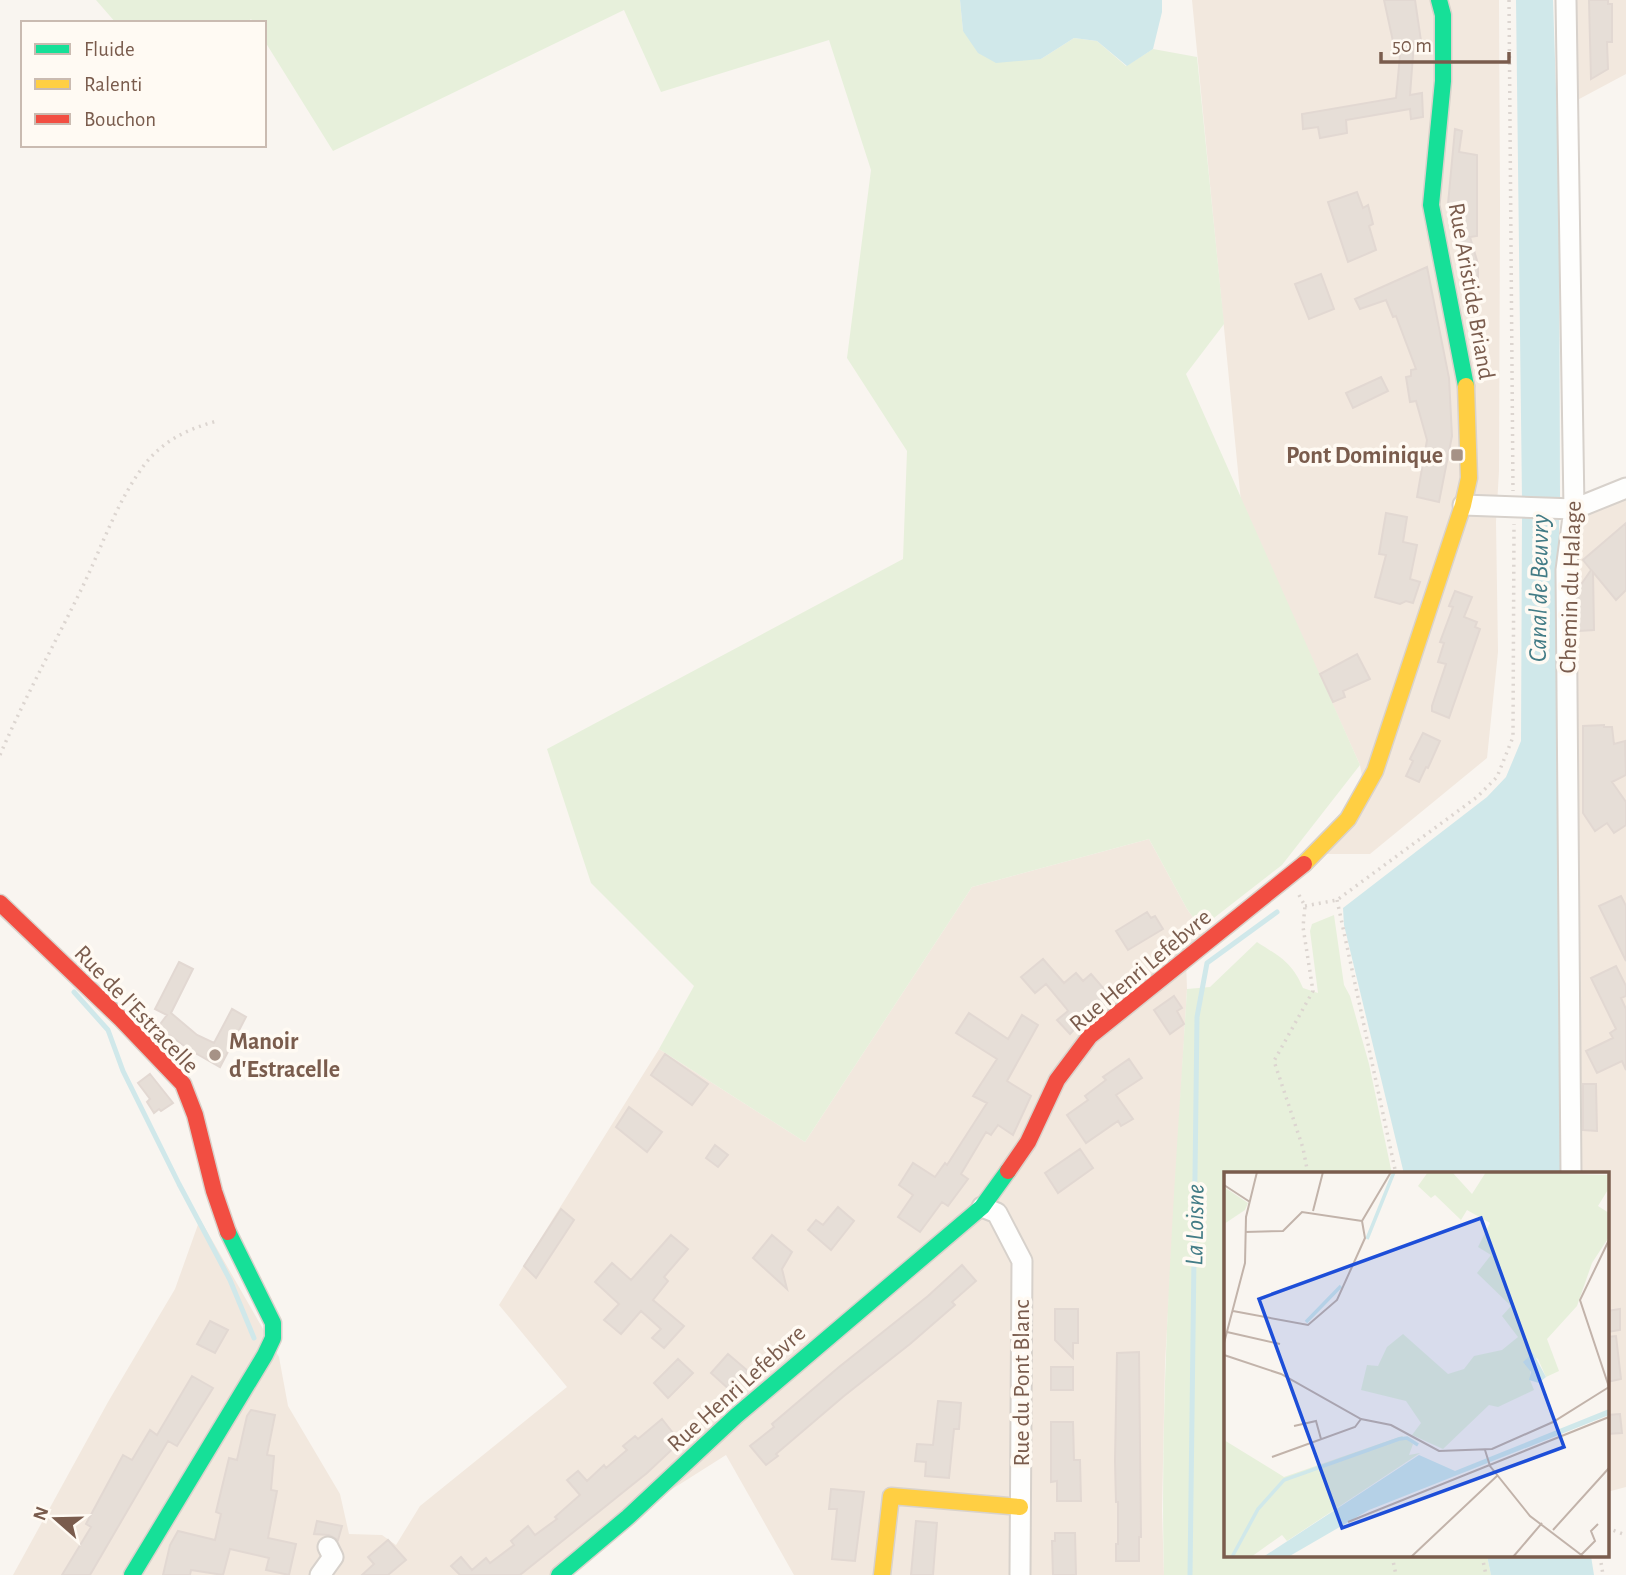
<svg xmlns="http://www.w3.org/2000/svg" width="1626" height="1575" viewBox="0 0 1626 1575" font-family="'Alegreya Sans',sans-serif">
<rect width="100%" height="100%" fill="#f9f5f0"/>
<path fill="#f2e8de" d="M 1192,0 L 1499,0 L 1500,205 L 1499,471 L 1496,522 L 1498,652 L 1487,758 L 1370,854 L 1314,854 L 1365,792 L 1360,765 L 1241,502 Z
M 1566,0 L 1626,0 L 1626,74 L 1568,105 Z
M 1626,488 L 1626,1487 L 1607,1492 L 1607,1174 L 1571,1174 L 1574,509 Z
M 1149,839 L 1187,909 L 1210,940 L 1186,960 L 1187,989 L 1165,1363 L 1162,1511 L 1164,1575 L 794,1575 L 726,1455 L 628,1517 L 559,1575 L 13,1575 L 108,1402 L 175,1289 L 200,1219 L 279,1357 L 288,1406 L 340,1494 L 349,1534 L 382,1535 L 396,1545 L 420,1506 L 567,1387 L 499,1305 L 659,1049 L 805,1142 L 972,887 Z"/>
<path fill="#e7f0db" d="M 96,0 L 960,0 L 963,31 L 1041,59 L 1074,38 L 1097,41 L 1126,66 L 1153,49 L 1197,57 L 1224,324 L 1186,374 L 1360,765 L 1282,865 L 1201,928 L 1187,909 L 1149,839 L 972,887 L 805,1142 L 659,1049 L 694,986 L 591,883 L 547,749 L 903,559 L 907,451 L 847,358 L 871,170 L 829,40 L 661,92 L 624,10 L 333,151 L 264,40 L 264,23 L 254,23 L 251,19 L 247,23 L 116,23 Z
M 1334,915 L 1344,985 L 1350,996 L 1369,1064 L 1392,1174 L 1225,1174 L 1225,1556 L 1487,1556 L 1491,1575 L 1164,1575 C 1159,1379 1175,1184 1187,989 L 1210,987 L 1257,942 C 1280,957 1292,962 1303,988 L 1318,993 L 1310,931 L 1312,924 Z"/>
<path fill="#d0e8ea" d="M 960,0 L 1162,0 L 1162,12 L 1153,49 L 1127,66 L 1097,41 L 1074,38 L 1041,59 L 996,63 L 978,53 L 963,31 Z
M 1516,0 L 1553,0 L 1559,178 L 1560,499 L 1555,499 L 1554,519 L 1559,520 L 1561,1174 L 1404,1174 L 1344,925 L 1343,908 L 1487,797 L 1506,777 L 1521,741 L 1522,517 L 1531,518 L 1531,500 L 1522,499 Z
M 1487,1556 L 1591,1556 L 1594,1575 L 1491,1575 Z"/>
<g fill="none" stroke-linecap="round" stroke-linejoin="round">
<path stroke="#d0e8ea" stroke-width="5" d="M 74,992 L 108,1030 L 123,1071 L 179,1184 L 230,1280 L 254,1338
M 1190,1575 L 1197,1017 L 1207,963 L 1277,912"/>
</g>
<path fill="#e6ded7" stroke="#e2d8d2" stroke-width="2" d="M 1384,0 L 1415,0 L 1421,41 L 1414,42 L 1410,95 L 1422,93 L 1423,117 L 1411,119 L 1410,109 L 1346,120 L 1347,133 L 1320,138 L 1318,127 L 1303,129 L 1302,114 L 1396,98 L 1401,45 L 1394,46 Z
M 1589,0 L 1608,0 L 1608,4 L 1612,4 L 1612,42 L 1607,42 L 1608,69 L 1591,79 Z
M 1455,129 L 1462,131 L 1459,152 L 1477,155 L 1477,236 L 1470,237 L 1478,264 L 1478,282 L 1466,286 L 1448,204 Z
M 1357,192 L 1363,208 L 1368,205 L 1371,216 L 1373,224 L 1369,226 L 1376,250 L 1348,262 L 1328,202 Z
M 1427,267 L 1449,378 L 1452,436 L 1439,502 L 1417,497 L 1427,440 L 1416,401 L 1410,402 L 1406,377 L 1411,376 L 1411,370 L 1416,369 L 1396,316 L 1393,317 L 1386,300 L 1360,309 L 1355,299 Z
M 1321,274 L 1334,309 L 1309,319 L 1295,284 Z
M 1381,377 L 1388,391 L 1353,408 L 1346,393 Z
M 1386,513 L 1407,517 L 1403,542 L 1417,545 L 1410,579 L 1420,582 L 1413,603 L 1406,601 L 1400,604 L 1375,597 L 1386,555 L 1379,554 Z
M 1626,523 L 1626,590 L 1616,600 L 1593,572 L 1594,630 L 1579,631 L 1578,589 L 1591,570 L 1583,560 Z
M 1455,591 L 1472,597 L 1464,617 L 1477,622 L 1475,627 L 1480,629 L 1449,718 L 1432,711 L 1432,706 L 1446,664 L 1438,662 L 1444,643 L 1440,642 L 1453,607 L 1449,606 Z
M 1357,654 L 1370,679 L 1343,691 L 1345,697 L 1333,702 L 1320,674 Z
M 1604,725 L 1604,727 L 1612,727 L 1614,744 L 1625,741 L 1626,775 L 1612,782 L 1626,802 L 1626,825 L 1614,833 L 1607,823 L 1595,831 L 1583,813 L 1583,726 Z
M 1423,733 L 1440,741 L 1428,768 L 1426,767 L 1419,782 L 1406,776 L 1413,761 L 1410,759 Z
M 1621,896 L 1626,906 L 1626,961 L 1599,906 Z
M 1147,912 L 1151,918 L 1155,916 L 1163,929 L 1128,950 L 1116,931 Z
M 1043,959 L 1064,983 L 1076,973 L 1083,981 L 1091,974 L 1112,998 L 1080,1023 L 1070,1034 L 1057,1020 L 1068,1011 L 1066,1008 L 1046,984 L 1035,993 L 1021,977 Z
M 179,962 L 193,969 L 171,1013 L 197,1035 L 214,1043 L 232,1009 L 246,1017 L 220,1067 L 190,1050 L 158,1027 L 167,1015 L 155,1009 Z
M 1616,966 L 1626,986 L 1626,996 L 1621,998 L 1626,1009 L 1626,1070 L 1622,1061 L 1597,1073 L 1586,1051 L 1613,1038 L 1610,1033 L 1616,1029 L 1591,978 Z
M 1174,996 L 1182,1008 L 1177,1011 L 1184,1024 L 1170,1034 L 1154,1010 Z
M 969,1013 L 1008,1039 L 1022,1015 L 1038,1025 L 1007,1081 L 1031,1096 L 1013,1135 L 998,1125 L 991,1135 L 986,1132 L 961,1174 L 968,1179 L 948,1206 L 942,1202 L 920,1232 L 898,1217 L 913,1195 L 899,1185 L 913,1163 L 935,1177 L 945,1163 L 947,1165 L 987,1103 L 973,1096 L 997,1059 L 956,1033 Z
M 665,1054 L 708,1084 L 692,1105 L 651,1075 Z
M 1129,1059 L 1142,1078 L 1116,1095 L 1133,1119 L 1121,1126 L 1118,1121 L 1086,1143 L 1067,1115 L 1088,1100 L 1085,1096 L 1106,1080 L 1103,1077 Z
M 150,1074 L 173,1103 L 161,1111 L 159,1109 L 154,1113 L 147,1102 L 150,1099 L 138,1083 Z
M 1583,1084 L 1596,1084 L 1597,1131 L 1583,1130 Z
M 629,1107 L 662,1132 L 647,1152 L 616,1127 Z
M 715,1145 L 728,1155 L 718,1167 L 706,1158 Z
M 1080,1149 L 1093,1168 L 1058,1193 L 1045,1173 Z
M 838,1207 L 854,1221 L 831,1250 L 808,1230 L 816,1220 L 823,1225 Z
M 561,1209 L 574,1220 L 536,1278 L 524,1266 Z
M 671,1235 L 688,1249 L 664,1277 L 668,1281 L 653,1300 L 684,1326 L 664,1348 L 652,1338 L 661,1329 L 641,1311 L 621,1334 L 604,1320 L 619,1304 L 595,1282 L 612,1263 L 631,1280 Z
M 772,1235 L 792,1252 L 782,1269 L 787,1289 L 753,1258 Z
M 962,1265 L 976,1281 L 952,1302 L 955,1305 L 910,1344 L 844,1396 L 776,1454 L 778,1456 L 766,1465 L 750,1446 L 774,1427 L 772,1424 L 839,1367 L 928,1296 Z
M 1055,1309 L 1078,1309 L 1078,1343 L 1073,1343 L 1073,1358 L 1055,1340 Z
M 1620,1309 L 1620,1330 L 1607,1332 L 1607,1311 Z
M 210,1321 L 228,1330 L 215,1353 L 197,1344 Z
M 1616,1336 L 1621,1379 L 1607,1382 L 1607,1337 Z
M 1139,1352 L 1141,1537 L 1139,1537 L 1139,1561 L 1116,1561 L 1116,1544 L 1118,1544 L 1118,1502 L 1116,1502 L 1115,1461 L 1117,1353 Z
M 728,1354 L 748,1371 L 731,1391 L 711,1373 Z
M 678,1359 L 693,1373 L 668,1398 L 654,1383 Z
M 1051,1367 L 1073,1367 L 1073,1390 L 1051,1390 Z
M 192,1376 L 213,1388 L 177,1446 L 168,1441 L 90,1575 L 62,1575 L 91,1527 L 86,1524 L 123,1455 L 132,1460 L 150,1430 L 157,1435 Z
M 938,1401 L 961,1403 L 959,1429 L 954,1429 L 949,1478 L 925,1476 L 926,1462 L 915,1461 L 917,1444 L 933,1445 Z
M 251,1410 L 275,1415 L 267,1455 L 274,1456 L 271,1490 L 277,1491 L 268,1538 L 296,1544 L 289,1575 L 266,1570 L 269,1558 L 230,1549 L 223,1575 L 191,1570 L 190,1575 L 163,1575 L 170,1545 L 178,1531 L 215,1540 L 221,1514 L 216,1512 L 229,1458 L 237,1460 L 247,1416 Z
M 1620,1414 L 1622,1433 L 1607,1434 L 1607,1415 Z
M 662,1419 L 680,1442 L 647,1473 L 520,1575 L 460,1575 L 451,1566 L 461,1557 L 472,1570 L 486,1558 L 490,1563 L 514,1545 L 511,1541 L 528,1526 L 535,1535 L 557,1519 L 555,1517 L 580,1495 L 567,1480 L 578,1471 L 587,1481 L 604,1465 L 606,1468 L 627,1450 L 623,1446 L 635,1436 L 638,1439 Z
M 1051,1422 L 1073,1422 L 1074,1460 L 1080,1460 L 1081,1501 L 1057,1501 L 1057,1481 L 1051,1482 Z
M 831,1489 L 864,1492 L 855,1561 L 832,1559 L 837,1509 L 829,1509 Z
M 317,1521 L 342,1526 L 338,1540 L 329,1535 L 314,1534 Z
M 916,1521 L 937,1523 L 933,1575 L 911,1575 Z
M 1055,1533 L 1075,1533 L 1076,1575 L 1053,1575 L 1052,1541 L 1055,1541 Z
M 388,1540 L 406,1560 L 388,1575 L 362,1575 L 374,1564 L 368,1557 Z"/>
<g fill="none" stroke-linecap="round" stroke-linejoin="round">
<g stroke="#d7d1cb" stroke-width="23">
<path id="street" d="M 1566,0 L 1574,509 L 1566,570 L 1571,1174
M 1463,505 L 1574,509 L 1626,488
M 982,1207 L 997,1213 L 1022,1261 L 1020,1575
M 320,1575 L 333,1557 L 328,1547"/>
</g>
<g stroke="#d9d2cb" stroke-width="19">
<path id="fast" d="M 1439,0 L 1443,15 L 1443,81 L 1431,205 L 1466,386
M 132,1575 L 265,1355 L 273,1338 L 273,1323 L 228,1232
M 559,1575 L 628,1517 L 736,1416 L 982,1207 L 1008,1171"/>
</g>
<g stroke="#d9d2cb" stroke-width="19">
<path id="slow" d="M 1304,864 L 1348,819 L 1375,771 L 1463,505 L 1469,478 L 1466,386
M 882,1575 L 891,1496 L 1020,1507"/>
</g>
<g stroke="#d9d2cb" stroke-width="19">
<path id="jam" d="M 0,903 L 121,1019 L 183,1084 L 195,1115 L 214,1191 L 228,1232
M 1008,1171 L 1028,1142 L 1057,1080 L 1090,1036 L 1304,864"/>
</g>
<path stroke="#dcd5d0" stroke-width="3.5" stroke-dasharray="2 5" stroke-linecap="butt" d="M 1509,0 L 1513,491
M 0,755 C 24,699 53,647 80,592 C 101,550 116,502 145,464 C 164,440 188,429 217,421
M 1299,895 L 1305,906 L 1303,927 L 1313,991 L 1274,1061 L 1303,1148 L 1308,1174
M 1337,900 L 1396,1174
M 1305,906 L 1337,900 L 1477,797 L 1497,777 L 1513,737 L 1514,524
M 1607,1528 L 1626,1535
M 1392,1556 L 1396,1575
M 1482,1556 L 1486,1575
M 1600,1556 L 1603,1575"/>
<use href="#street" stroke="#fefefd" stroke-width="19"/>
<use href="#fast" stroke="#16e098" stroke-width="16"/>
<use href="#slow" stroke="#ffcf43" stroke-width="16"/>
<use href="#jam" stroke="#f24e42" stroke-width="16"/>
</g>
<g fill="#a69286" stroke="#fffaf3" stroke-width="2.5">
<rect x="1450" y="448" width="14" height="14" rx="3.5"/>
<circle cx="215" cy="1055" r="7"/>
</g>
<g text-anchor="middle" stroke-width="7" stroke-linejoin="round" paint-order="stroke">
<g font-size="24" fill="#7a5c4d" stroke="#fffaf3">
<text transform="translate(1472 291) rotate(80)" y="8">Rue Aristide Briand</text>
<text transform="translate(1570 587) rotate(-88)" y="8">Chemin du Halage</text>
<text transform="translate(1140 970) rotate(-40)" y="8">Rue Henri Lefebvre</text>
<text transform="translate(137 1009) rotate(46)" y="8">Rue de l'Estracelle</text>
<text transform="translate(1021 1383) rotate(-90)" y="8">Rue du Pont Blanc</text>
<text transform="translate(736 1388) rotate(-42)" y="8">Rue Henri Lefebvre</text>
</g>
<g font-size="24" font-weight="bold" fill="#7a5c4d" stroke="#fffaf3" text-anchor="end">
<text x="1443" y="463">Pont Dominique</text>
<text x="229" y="1049" text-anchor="start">Manoir<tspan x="229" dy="28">d'Estracelle</tspan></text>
</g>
<g font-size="26" font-style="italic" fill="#437c86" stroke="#fffaf3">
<text transform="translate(1538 588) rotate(-89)" y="9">Canal de Beuvry</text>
<text transform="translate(1194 1225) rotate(-89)" y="9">La Loisne</text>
</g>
</g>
<g transform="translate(1224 1172)">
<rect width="385" height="385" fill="#f9f5f0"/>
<path d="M 204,0 L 228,0 L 248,22 L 262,0 L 385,3 L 385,16 L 374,34 L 385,41 L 385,65 L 368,91 L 353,134 L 323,167 L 335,199 L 322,205 L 314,187 L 306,182 L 306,208 L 310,218 L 274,235 L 265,233 L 219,277 L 188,263 L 197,251 L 182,229 L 137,218 L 143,193 L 154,194 L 163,175 L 179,162 L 224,202 L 240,197 L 250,184 L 278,178 L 294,165 L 278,144 L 287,134 L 253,101 L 267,83 L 254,75 L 266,51 L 243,38 L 237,48 L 211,23 L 207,26 L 194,14 ZM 0,15 L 24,31 L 21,38 L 0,52 ZM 178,264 L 189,272 L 185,283 L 196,281 L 63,369 L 58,363 L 27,385 L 0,385 L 0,268 L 60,305 Z" fill="#e7f0db"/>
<path d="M 309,181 L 322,205 L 315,211 L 305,208 L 307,200 L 299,190 ZM 385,237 L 385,243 L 145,338 L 64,385 L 39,385 L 195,283 L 231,299 Z" fill="#d0e8ea"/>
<path fill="none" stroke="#d0e8ea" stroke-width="3.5" d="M 143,67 L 170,0M 82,150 L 117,114M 8,385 L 34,337 L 60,308 L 175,267 L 183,266 L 194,273"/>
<path fill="none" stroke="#c2b3aa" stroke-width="2" d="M 0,13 L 26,30M 89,39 L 99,0M 138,49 L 167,0M 21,60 L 59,59 L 78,40 L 138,49M 9,139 L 84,153 L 113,128 L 141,66 L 138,49M 3,160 L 56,172M 0,171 L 21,91 L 22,45 L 33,0M 0,183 L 57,202 L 137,247 L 167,253 L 215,279 L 268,277 L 329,250 L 385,215M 385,215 L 356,128 L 385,68M 70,254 L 92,249 L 97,267M 261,278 L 266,294 L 306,344 L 360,385M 48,285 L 131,255 L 137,247M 124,350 L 385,245M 329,358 L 385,296M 357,383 L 371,369 L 367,359 L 374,352M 187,385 L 274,303M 289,385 L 318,351"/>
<path fill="#1d4ed8" fill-opacity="0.15" stroke="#1d4ed8" stroke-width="3.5" d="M 257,46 L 340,275 L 118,356 L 35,127 Z"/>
<rect width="385" height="385" fill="none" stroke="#7a5c4d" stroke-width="3.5"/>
</g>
<rect x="21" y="21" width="245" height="126" fill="#fffaf3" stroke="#cabbb1" stroke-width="2"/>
<rect x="35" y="44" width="35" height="10" fill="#16e098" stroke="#cabbb1" stroke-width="2"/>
<text x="84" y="56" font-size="21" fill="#7a5c4d">Fluide</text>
<rect x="35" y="79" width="35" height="10" fill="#ffcf43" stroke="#cabbb1" stroke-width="2"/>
<text x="84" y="91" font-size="21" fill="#7a5c4d">Ralenti</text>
<rect x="35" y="114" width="35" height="10" fill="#f24e42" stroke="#cabbb1" stroke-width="2"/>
<text x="84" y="126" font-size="21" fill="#7a5c4d">Bouchon</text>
<g transform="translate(56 1519) rotate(290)" stroke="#fffaf3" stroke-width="5" paint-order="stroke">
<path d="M0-5L12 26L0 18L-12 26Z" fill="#7a5c4d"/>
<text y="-10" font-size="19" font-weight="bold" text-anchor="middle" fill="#7a5c4d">N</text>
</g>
<path d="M1381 52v10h128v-10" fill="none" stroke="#7a5c4d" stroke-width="3.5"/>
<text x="1392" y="52" font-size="21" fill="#7a5c4d" stroke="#fffaf3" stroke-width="5" paint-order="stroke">50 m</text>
</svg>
